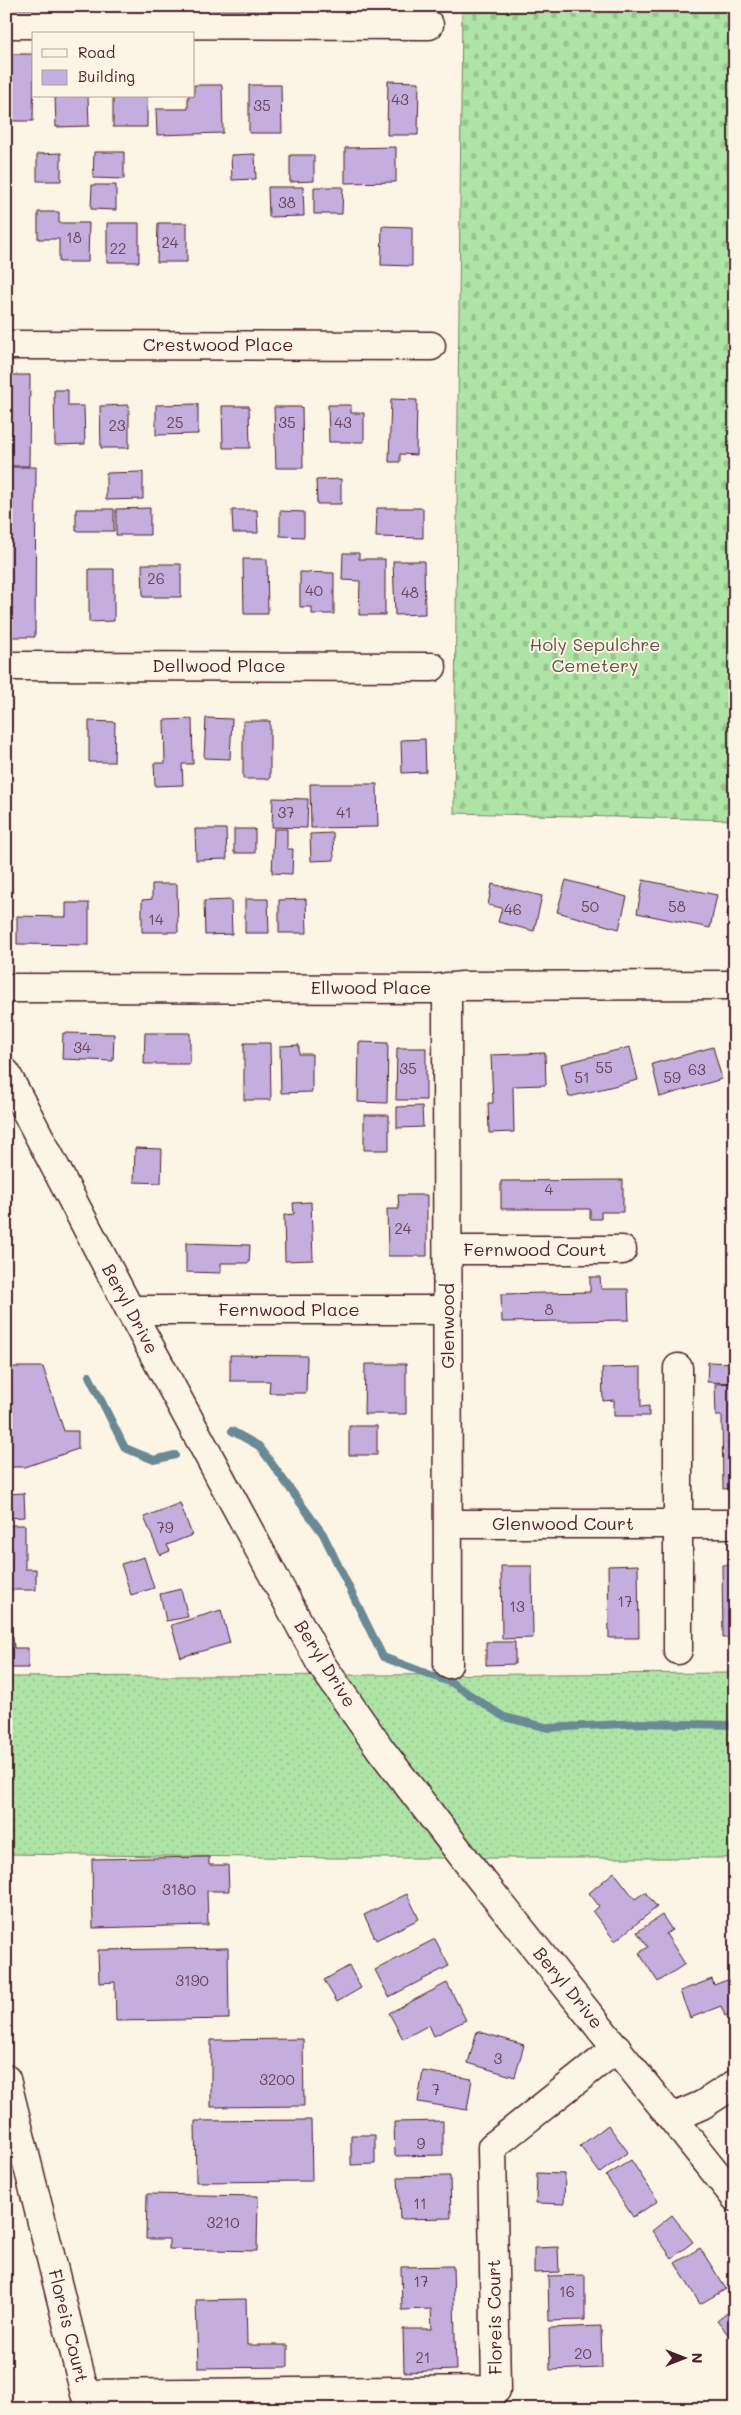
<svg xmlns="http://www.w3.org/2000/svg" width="741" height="2415" viewBox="0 0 741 2415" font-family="Mali,sans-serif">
<defs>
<pattern id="grass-dots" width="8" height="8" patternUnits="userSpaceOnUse" patternTransform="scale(1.25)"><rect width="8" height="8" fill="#aee4a6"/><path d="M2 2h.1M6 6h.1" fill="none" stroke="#97c38f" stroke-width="1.8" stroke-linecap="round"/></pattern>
<pattern id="cemetery-stones" width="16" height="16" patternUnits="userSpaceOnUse" patternTransform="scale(1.25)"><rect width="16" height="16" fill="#aee4a6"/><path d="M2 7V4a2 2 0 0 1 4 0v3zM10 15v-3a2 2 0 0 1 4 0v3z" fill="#97c38f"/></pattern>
</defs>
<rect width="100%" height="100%" fill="#fcf5e5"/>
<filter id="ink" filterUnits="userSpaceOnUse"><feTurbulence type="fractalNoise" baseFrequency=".02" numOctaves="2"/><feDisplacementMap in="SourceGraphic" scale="10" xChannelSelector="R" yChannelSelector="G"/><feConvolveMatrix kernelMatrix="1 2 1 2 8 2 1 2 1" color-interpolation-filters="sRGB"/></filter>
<g filter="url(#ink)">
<path fill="url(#grass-dots)" stroke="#7c8268" d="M 735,1673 L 735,1858 L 337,1858 L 6,1854 L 6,1677 Z"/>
<path fill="url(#cemetery-stones)" stroke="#7c8268" d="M 462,6 L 735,6 L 735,820 L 454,813 Z"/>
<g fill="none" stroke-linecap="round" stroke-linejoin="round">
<path stroke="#6a8995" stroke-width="8" d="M 89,1376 L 125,1448 L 154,1460 L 175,1455
M 232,1431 L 259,1446 L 323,1534 L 383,1657 L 452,1683 L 504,1717 L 549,1728 L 639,1723 L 735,1725"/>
</g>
<path fill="#c4aedd" stroke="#4a1f2b" d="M 6,54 L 34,54 L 33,121 L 6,121 Z
M 388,81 L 419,82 L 418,135 L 387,135 Z
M 194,85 L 222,85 L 223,133 L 157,135 L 156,109 L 188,109 L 188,96 L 194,96 Z
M 249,85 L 281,85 L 282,133 L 249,133 Z
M 55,96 L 88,96 L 89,126 L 56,127 Z
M 113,96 L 147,96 L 147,127 L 113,127 Z
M 396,147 L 396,182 L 345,183 L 345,148 Z
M 94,152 L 124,152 L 124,179 L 93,178 Z
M 61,153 L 61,181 L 37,181 L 37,154 Z
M 255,154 L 256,179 L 232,180 L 231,155 Z
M 290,155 L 314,155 L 314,181 L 290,182 Z
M 92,185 L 116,185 L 116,210 L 91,209 Z
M 268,187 L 303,187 L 304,216 L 269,217 Z
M 314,187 L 343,187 L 342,214 L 314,214 Z
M 38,212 L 59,212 L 59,223 L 89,223 L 88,262 L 59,262 L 59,239 L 38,239 Z
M 107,223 L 139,223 L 139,262 L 107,262 Z
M 158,223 L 187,223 L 187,262 L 157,262 Z
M 382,226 L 412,227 L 412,266 L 381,265 Z
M 6,375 L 30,375 L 29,466 L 6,466 Z
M 54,390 L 68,390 L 68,406 L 84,406 L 85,444 L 55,445 Z
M 391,399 L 417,400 L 416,455 L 400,454 L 400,462 L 389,462 Z
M 198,404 L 198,434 L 156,435 L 156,405 Z
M 129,405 L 129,448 L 101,448 L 100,406 Z
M 328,405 L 351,405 L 351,413 L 364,413 L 364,442 L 329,442 Z
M 222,406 L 249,406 L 250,448 L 223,448 Z
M 274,407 L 302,407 L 303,468 L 276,468 Z
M 6,467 L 36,467 L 35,637 L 6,637 Z
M 143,472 L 143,499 L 106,500 L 106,473 Z
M 341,479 L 341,504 L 317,504 L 316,480 Z
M 150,508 L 150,535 L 116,535 L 116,509 Z
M 377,508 L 423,508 L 423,538 L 376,537 Z
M 76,509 L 114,509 L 114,531 L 76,531 Z
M 232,510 L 257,510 L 258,533 L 233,533 Z
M 280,511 L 304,512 L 304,537 L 280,536 Z
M 343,553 L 359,553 L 359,559 L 385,559 L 385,615 L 359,615 L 360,581 L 342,580 Z
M 243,559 L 267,559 L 268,614 L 244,614 Z
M 393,561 L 424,561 L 425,614 L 395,615 Z
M 142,564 L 181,564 L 181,597 L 143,597 Z
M 89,569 L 114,569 L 114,621 L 89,622 Z
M 300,572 L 334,573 L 334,614 L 312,614 L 312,607 L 300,607 Z
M 206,718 L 232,719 L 230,759 L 204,758 Z
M 192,719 L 193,764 L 182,764 L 183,785 L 155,786 L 154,763 L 165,763 L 164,720 Z
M 89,721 L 115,722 L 114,762 L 89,762 Z
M 243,721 L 270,721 L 270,779 L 243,779 Z
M 425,739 L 426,772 L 402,773 L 401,740 Z
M 310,784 L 377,784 L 378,827 L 311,828 Z
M 273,798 L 308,799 L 307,828 L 272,827 Z
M 195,829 L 226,829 L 227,859 L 196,860 Z
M 234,829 L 255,829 L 255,853 L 234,853 Z
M 274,829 L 287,829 L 287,849 L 293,849 L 292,874 L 272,873 Z
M 333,833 L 334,860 L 311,861 L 310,834 Z
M 566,880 L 627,897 L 619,929 L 557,912 Z
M 643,880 L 717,895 L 710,928 L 637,913 Z
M 734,881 L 735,882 L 735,916 L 727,915 Z
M 152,884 L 177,884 L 178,932 L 142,932 L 142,900 L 152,899 Z
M 492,884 L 542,896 L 534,931 L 498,922 L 502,908 L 488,905 Z
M 245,899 L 268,899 L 269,933 L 245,933 Z
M 306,899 L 307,933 L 279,933 L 279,900 Z
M 231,900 L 232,934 L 205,935 L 204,901 Z
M 66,903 L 89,903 L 89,945 L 17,944 L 17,916 L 66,917 Z
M 63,1033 L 114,1034 L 113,1061 L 62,1059 Z
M 145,1033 L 190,1033 L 190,1064 L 144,1064 Z
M 359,1042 L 388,1043 L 387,1103 L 358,1102 Z
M 244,1043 L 270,1043 L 271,1100 L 244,1100 Z
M 299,1045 L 299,1054 L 312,1054 L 312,1092 L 281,1093 L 280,1046 Z
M 630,1047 L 638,1080 L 569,1097 L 561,1064 Z
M 713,1047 L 722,1079 L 660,1097 L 652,1064 Z
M 397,1048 L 426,1048 L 426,1100 L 396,1100 Z
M 545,1053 L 546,1085 L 513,1086 L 514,1132 L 489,1133 L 488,1103 L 493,1103 L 491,1055 Z
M 422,1106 L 423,1127 L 397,1128 L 397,1107 Z
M 364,1115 L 389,1115 L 389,1150 L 364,1150 Z
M 135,1148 L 162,1149 L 161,1183 L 134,1182 Z
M 623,1180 L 623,1212 L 601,1212 L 601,1219 L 590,1219 L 590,1209 L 501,1209 L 501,1181 Z
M 398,1195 L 427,1195 L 427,1256 L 388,1256 L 387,1209 L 399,1209 Z
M 311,1202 L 313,1260 L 285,1261 L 284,1215 L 294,1214 L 293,1203 Z
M 186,1243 L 250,1245 L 249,1263 L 221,1263 L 221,1273 L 186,1272 Z
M 590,1277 L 600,1277 L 601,1289 L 628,1289 L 629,1320 L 502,1322 L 501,1294 L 590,1292 Z
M 230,1355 L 307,1356 L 306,1393 L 269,1393 L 270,1381 L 230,1381 Z
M 708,1362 L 735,1363 L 735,1383 L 707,1382 Z
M 365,1364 L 406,1364 L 406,1414 L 364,1414 Z
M 6,1367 L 43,1367 L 64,1431 L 78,1431 L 78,1449 L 25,1467 L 7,1467 Z
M 641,1367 L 641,1407 L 649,1406 L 649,1416 L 614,1416 L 614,1400 L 603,1401 L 602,1368 Z
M 735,1383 L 735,1488 L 723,1489 L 722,1416 L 716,1416 L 715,1384 Z
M 349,1426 L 377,1426 L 377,1455 L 349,1455 Z
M 24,1493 L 25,1517 L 6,1518 L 6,1494 Z
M 180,1503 L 192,1535 L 167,1545 L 170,1551 L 160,1555 L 144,1517 Z
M 6,1525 L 25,1525 L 25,1569 L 36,1569 L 36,1590 L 6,1590 Z
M 144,1557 L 154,1588 L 131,1595 L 121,1564 Z
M 735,1564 L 735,1637 L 723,1638 L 722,1565 Z
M 638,1565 L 639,1638 L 609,1638 L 608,1566 Z
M 501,1566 L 532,1566 L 533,1638 L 502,1639 Z
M 181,1589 L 188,1617 L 166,1621 L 160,1594 Z
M 221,1610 L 230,1643 L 181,1657 L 171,1625 Z
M 6,1636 L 13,1636 L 14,1648 L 28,1648 L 28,1668 L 6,1668 Z
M 486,1642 L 515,1642 L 515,1664 L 486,1665 Z
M 209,1857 L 209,1865 L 228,1865 L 229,1891 L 207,1891 L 208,1925 L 93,1928 L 92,1859 Z
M 614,1872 L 635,1899 L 645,1892 L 657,1907 L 615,1941 L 593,1912 L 599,1906 L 589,1893 Z
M 407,1894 L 419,1919 L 376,1940 L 364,1915 Z
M 662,1915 L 672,1930 L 666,1934 L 685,1964 L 658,1982 L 639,1953 L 648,1947 L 637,1932 Z
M 435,1939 L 449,1966 L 389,1997 L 375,1970 Z
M 228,1948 L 229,2019 L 116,2021 L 115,1982 L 99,1983 L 98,1950 Z
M 349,1966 L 361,1988 L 337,2002 L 324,1980 Z
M 735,1977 L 735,2013 L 725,2016 L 721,2006 L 690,2018 L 680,1991 L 712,1979 L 714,1985 Z
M 447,1983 L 466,2020 L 434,2036 L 429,2025 L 403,2039 L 389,2013 Z
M 477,2031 L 524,2045 L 515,2077 L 468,2063 Z
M 303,2039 L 304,2106 L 211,2107 L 211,2040 Z
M 423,2071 L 472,2079 L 467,2110 L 418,2102 Z
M 311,2120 L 312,2181 L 196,2182 L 195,2121 Z
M 443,2121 L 443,2155 L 395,2156 L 394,2122 Z
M 608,2125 L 628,2152 L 600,2173 L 580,2146 Z
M 351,2135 L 375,2135 L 375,2164 L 351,2165 Z
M 631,2160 L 658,2201 L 633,2217 L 606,2176 Z
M 537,2173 L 565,2174 L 564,2204 L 536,2203 Z
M 450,2176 L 451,2218 L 400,2219 L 398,2177 Z
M 147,2194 L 258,2196 L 257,2251 L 169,2249 L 169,2239 L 146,2239 Z
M 672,2215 L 693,2242 L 672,2258 L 652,2231 Z
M 558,2247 L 559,2272 L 534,2273 L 534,2248 Z
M 700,2248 L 726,2289 L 700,2304 L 675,2263 Z
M 453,2266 L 456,2370 L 404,2372 L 403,2329 L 432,2329 L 431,2309 L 402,2310 L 401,2267 Z
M 585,2275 L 585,2320 L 549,2321 L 548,2276 Z
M 246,2299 L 247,2345 L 288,2345 L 288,2367 L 198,2368 L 196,2300 Z
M 735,2307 L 735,2343 L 717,2321 Z
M 601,2326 L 602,2368 L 550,2370 L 549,2328 Z"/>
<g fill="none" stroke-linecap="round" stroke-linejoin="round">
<g stroke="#4a1f2b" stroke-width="31">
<path id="minor" d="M 6,24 L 429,25
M 6,345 L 431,346
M 6,666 L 432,667
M 447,987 L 448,1664
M 6,988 L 432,989 L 463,986 L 735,985
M 6,1073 L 130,1310 L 321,1664 L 381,1750 L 475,1872 L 735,2197
M 448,1250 L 622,1250
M 130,1310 L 448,1310
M 448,1524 L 735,1524
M 678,1650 L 678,1368
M 6,2079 L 85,2394 L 496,2390 L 492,2147 L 617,2048
M 672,2118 L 702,2105 L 735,2084"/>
</g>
<use href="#minor" stroke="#fcf5e5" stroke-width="28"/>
</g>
</g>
<g text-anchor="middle" stroke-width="4" stroke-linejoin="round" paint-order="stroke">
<g font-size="15" fill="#684358">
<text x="400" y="105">43</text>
<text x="262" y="111">35</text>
<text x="287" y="208">38</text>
<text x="74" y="243">18</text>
<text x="170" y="248">24</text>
<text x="118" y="254">22</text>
<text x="175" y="428">25</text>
<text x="287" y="428">35</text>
<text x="343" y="428">43</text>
<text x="117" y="431">23</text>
<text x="156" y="584">26</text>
<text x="314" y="596">40</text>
<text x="410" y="598">48</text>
<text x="286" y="818">37</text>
<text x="344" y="818">41</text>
<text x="590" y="912">50</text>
<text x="677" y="912">58</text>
<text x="513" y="915">46</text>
<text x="156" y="925">14</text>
<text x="82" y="1053">34</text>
<text x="604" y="1073">55</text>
<text x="408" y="1074">35</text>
<text x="697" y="1075">63</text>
<text x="582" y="1083">51</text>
<text x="672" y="1083">59</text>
<text x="549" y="1195">4</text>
<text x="403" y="1234">24</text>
<text x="549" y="1315">8</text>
<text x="165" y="1533">79</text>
<text x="625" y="1607">17</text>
<text x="517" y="1612">13</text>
<text x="179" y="1895">3180</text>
<text x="192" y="1986">3190</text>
<text x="498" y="2064">3</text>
<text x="277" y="2085">3200</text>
<text x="436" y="2095">7</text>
<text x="421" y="2149">9</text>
<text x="420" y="2209">11</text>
<text x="223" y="2228">3210</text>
<text x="421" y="2287">17</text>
<text x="567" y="2297">16</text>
<text x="583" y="2359">20</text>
<text x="423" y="2363">21</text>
</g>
<g font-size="18" fill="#4a1f2b" stroke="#fcf5e5">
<text x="218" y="351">Crestwood Place</text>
<text x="219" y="672">Dellwood Place</text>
<text x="371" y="994">Ellwood Place</text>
<text x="535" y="1256">Fernwood Court</text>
<text transform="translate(130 1309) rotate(62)" y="6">Beryl Drive</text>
<text x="289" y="1316">Fernwood Place</text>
<text transform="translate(448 1326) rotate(-90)" y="6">Glenwood</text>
<text x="563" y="1530">Glenwood Court</text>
<text transform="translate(325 1664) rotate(58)" y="6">Beryl Drive</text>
<text transform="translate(568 1988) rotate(51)" y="6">Beryl Drive</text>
<text transform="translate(495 2317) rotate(-91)" y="6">Floreis Court</text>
<text transform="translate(68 2326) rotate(76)" y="6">Floreis Court</text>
</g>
<g font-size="18" fill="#63504a" stroke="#fcf5e5">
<text x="595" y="651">Holy Sepulchre<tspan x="595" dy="21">Cemetery</tspan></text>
</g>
</g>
<rect width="741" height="2415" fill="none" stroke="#fcf5e5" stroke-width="25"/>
<rect x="12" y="12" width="716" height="2390" fill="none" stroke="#4a1f2b" stroke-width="2" filter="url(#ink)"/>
<rect x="32" y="32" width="162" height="65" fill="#fcf5e5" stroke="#b59f9b"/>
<rect x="42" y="49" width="25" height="8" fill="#fcf5e5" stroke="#b59f9b"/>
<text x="78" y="58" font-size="15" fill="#4a1f2b">Road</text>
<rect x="42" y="70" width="25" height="15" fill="#c4aedd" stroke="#b59f9b"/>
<text x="78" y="82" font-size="15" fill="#4a1f2b">Building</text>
<g transform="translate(684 2358) rotate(90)" stroke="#fcf5e5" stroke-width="4" paint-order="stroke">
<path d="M0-4L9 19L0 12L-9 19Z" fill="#4a1f2b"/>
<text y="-8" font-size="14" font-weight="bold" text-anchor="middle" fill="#4a1f2b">N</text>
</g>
</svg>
